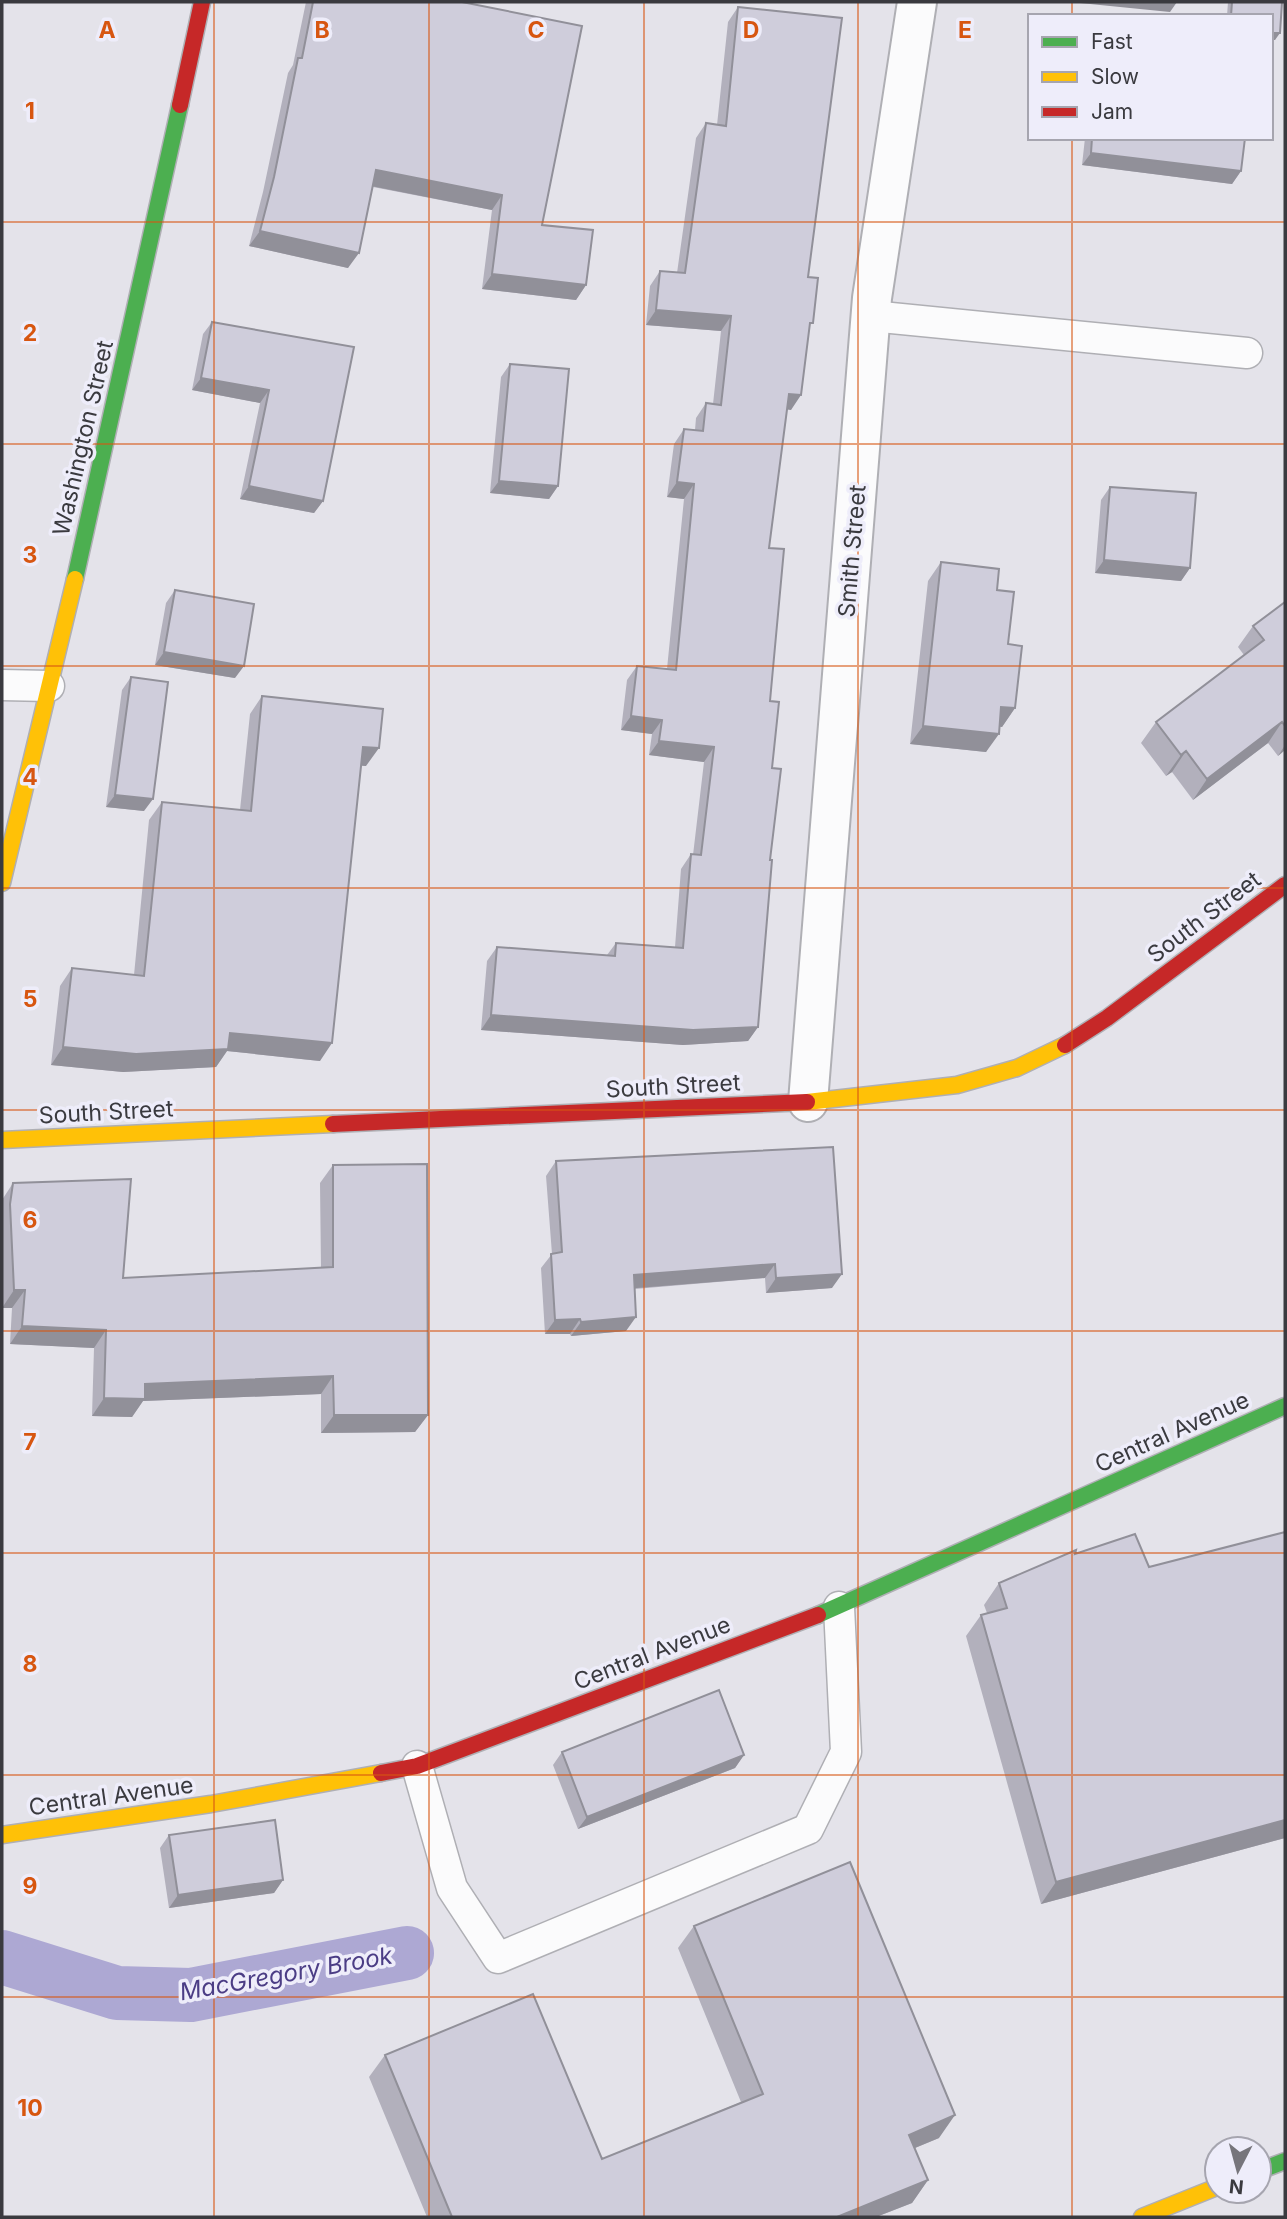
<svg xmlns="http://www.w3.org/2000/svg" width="1287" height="2219" viewBox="0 0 1287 2219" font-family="Inter,sans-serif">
<rect width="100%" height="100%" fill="#e4e3ea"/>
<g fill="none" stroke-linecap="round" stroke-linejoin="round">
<path stroke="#ada8d3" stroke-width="54" d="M 2,1957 L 117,1993 L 191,1995 L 407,1953"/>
<g stroke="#afafb4" stroke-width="33">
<path id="lane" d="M 871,316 L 1247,353
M 2,685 L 49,686
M 417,1766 L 452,1888 L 498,1958 L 808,1829 L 846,1752 L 839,1607"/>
</g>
<g stroke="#afafb4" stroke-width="42">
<path id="street" d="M 808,1102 L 872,298 L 917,2"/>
</g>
<g stroke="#afafb4" stroke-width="19">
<path id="fast" d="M 75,579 L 180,105
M 818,1615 L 1285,1406
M 1259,2171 L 1285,2161"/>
</g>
<g stroke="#afafb4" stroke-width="19">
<path id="slow" d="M 2,883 L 75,579
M 807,1102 L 957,1085 L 1017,1068 L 1065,1045
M 2,1140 L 333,1124
M 2,1835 L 211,1804 L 381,1773
M 1142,2217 L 1217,2187"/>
</g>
<g stroke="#afafb4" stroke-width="19">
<path id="jam" d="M 180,105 L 202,2
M 1065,1045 L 1107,1018 L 1285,885
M 333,1124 L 807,1102
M 381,1773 L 417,1766 L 818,1615"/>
</g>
<use href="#lane" stroke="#fbfbfc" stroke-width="30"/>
<use href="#street" stroke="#fbfbfc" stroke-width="38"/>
<use href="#fast" stroke="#4caf50" stroke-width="16"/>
<use href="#slow" stroke="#ffc107" stroke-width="16"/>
<use href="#jam" stroke="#c62828" stroke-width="16"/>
</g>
<path fill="#b2b0bc" d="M 306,2 L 462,2 L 542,225 L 586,285 L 576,300 L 482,289 L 492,210 L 373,187 L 348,268 L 249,246 L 263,192 L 288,73 L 293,65 Z
M 1228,2 L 1282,2 L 1275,40 L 1271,16 L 1227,16 Z
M 738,7 L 808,277 L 810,328 L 791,410 L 787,409 L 769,548 L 770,701 L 772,768 L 770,860 L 758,1027 L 748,1041 L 683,1045 L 481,1030 L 487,961 L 497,947 L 607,955 L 616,943 L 675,947 L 681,869 L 691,854 L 693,855 L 704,762 L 649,755 L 652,734 L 621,730 L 627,680 L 637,666 L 667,669 L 684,499 L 667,497 L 674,444 L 684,429 L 695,430 L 696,418 L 706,403 L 713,404 L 721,331 L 646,325 L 650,286 L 660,271 L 677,273 L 696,138 L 706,123 L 717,125 L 728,22 Z
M 1085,138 L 1245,138 L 1241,171 L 1232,184 L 1082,165 Z
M 212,322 L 354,347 L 323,501 L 314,513 L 240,499 L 260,403 L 192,390 L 203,334 Z
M 510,364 L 558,486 L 549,499 L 490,493 L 501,377 Z
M 1110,487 L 1190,568 L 1181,581 L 1095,573 L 1101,500 Z
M 941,562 L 997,590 L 1008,644 L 1015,708 L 1002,727 L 999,726 L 986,752 L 910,744 L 928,581 Z
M 175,590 L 235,678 L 155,665 L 166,603 Z
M 1285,602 L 1285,750 L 1278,756 L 1268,743 L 1193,800 L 1172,772 L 1166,776 L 1141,743 L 1156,722 L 1244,655 L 1238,647 L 1253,626 Z
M 131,677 L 144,811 L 106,807 L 122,690 Z
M 262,696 L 366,766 L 361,765 L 320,1061 L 227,1051 L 216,1067 L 123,1072 L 51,1065 L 60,986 L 72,968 L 134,975 L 149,820 L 162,802 L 240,810 L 250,714 Z
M 556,1161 L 832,1288 L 766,1293 L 765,1278 L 635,1289 L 626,1331 L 571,1336 L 570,1334 L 545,1334 L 541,1268 L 552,1254 L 546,1176 Z
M 333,1165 L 428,1415 L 415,1432 L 321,1433 L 321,1394 L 143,1401 L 132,1417 L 92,1416 L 94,1348 L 10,1344 L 12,1308 L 2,1308 L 2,1200 L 13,1183 L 123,1278 L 321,1268 L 320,1183 Z
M 1075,1554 L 1149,1567 L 1285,1838 L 1041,1904 L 966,1636 L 981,1615 L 987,1613 L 984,1605 L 999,1583 Z
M 562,1752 L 744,1755 L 735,1768 L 578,1829 L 553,1765 Z
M 169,1835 L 283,1880 L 274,1893 L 169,1908 L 160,1848 Z
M 694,1926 L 939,2138 L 915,2148 L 928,2180 L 912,2203 L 876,2217 L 427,2217 L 369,2077 L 385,2055 L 602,2159 L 741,2102 L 678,1948 Z"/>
<path fill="#919099" d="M 1070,2 L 1177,2 L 1170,12 Z
M 1271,33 L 1280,33 L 1275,40 L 1271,40 Z
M 1091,153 L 1241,171 L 1232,184 L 1082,165 Z
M 376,170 L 502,195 L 492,210 L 366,185 Z
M 260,231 L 359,253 L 348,268 L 249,246 Z
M 492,274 L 586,285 L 576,300 L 482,289 Z
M 656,310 L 731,316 L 721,331 L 646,325 Z
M 201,378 L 269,390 L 260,403 L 192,390 Z
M 789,394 L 801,395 L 791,410 L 779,408 Z
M 499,481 L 558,486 L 549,499 L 490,493 Z
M 677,482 L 694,484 L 684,499 L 667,497 Z
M 249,486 L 323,501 L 314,513 L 240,499 Z
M 1104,560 L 1190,568 L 1181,581 L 1095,573 Z
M 164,652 L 244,666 L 235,678 L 155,665 Z
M 1001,707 L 1015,708 L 1002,727 L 989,725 Z
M 631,716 L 662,720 L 652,734 L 621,730 Z
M 1282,722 L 1268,743 L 1193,800 L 1207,779 Z
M 923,726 L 999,734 L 986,752 L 910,744 Z
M 659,741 L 714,747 L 704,762 L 649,755 Z
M 1285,745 L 1285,750 L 1278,756 Z
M 363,747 L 379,748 L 366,766 L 350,765 Z
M 1186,751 L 1172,772 L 1166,776 L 1181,755 Z
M 115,795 L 153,799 L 144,811 L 106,807 Z
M 491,1015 L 758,1027 L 748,1041 L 683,1045 L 481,1030 Z
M 230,1033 L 332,1043 L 320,1061 L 227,1051 L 216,1067 L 123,1072 L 51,1065 L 63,1047 Z
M 775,1264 L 765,1278 L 624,1289 L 634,1275 Z
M 842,1274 L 832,1288 L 766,1293 L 776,1278 Z
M 14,1290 L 25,1290 L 12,1308 L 2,1308 Z
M 636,1317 L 626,1331 L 571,1336 L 581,1322 Z
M 580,1319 L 570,1334 L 545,1334 L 555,1320 Z
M 22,1326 L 106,1330 L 94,1348 L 10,1344 Z
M 333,1376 L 321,1394 L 143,1401 L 132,1417 L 92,1416 L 104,1398 L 145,1384 Z
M 334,1415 L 428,1415 L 415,1432 L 321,1433 Z
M 744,1755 L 735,1768 L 578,1829 L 587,1817 Z
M 1285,1820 L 1285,1838 L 1041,1904 L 1056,1882 Z
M 283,1880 L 274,1893 L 169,1908 L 178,1895 Z
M 955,2115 L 939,2138 L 893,2157 L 909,2135 Z
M 928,2180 L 912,2203 L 876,2217 L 837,2217 Z"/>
<path fill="#cfcddb" stroke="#919099" stroke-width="2" d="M 313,2 L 462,2 L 582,26 L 542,225 L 593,230 L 586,285 L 492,274 L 502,195 L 376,170 L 359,253 L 260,231 L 274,177 L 298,58 L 302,58 Z
M 1232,2 L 1282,2 L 1280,33 L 1271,33 L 1271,16 L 1231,16 Z
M 738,7 L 842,18 L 808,277 L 818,278 L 813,323 L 810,323 L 801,395 L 789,394 L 769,548 L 784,549 L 770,701 L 779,702 L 772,768 L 781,769 L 770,860 L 772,860 L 758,1027 L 693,1030 L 491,1015 L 497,947 L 615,956 L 616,943 L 683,948 L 691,854 L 701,855 L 714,747 L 659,741 L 662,720 L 631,716 L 637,666 L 676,670 L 694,484 L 677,482 L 684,429 L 703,431 L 706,403 L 721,405 L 731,316 L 656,310 L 660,271 L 685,273 L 706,123 L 726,126 Z
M 1092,138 L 1245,138 L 1241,171 L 1091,153 Z
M 212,322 L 354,347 L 323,501 L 249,486 L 269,390 L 201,378 Z
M 510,364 L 569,369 L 558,486 L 499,481 Z
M 1110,487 L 1196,493 L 1190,568 L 1104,560 Z
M 941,562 L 999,569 L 997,590 L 1014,592 L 1008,644 L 1022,646 L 1015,708 L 1001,707 L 999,734 L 923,726 Z
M 175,590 L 254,604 L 244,666 L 164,652 Z
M 1285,602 L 1285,726 L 1282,722 L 1207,779 L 1186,751 L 1181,755 L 1156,722 L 1264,640 L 1253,626 Z
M 131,677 L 168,682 L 153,799 L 115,795 Z
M 262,696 L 383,709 L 379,748 L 363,747 L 332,1043 L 230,1033 L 228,1049 L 136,1054 L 63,1047 L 72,968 L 144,976 L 162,802 L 251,811 Z
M 833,1147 L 842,1274 L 776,1278 L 775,1264 L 634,1275 L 636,1317 L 581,1322 L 580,1319 L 555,1320 L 551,1254 L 562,1252 L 556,1161 Z
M 427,1164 L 428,1415 L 334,1415 L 333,1376 L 145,1384 L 145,1399 L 104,1398 L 106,1330 L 22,1326 L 25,1290 L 14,1290 L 10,1204 L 13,1183 L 131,1179 L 123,1278 L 333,1267 L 333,1165 Z
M 1285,1532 L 1285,1820 L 1056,1882 L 981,1615 L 1007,1608 L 999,1583 L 1076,1550 L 1075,1554 L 1135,1534 L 1149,1567 Z
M 719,1690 L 744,1755 L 587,1817 L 562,1752 Z
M 275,1820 L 283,1880 L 178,1895 L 169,1835 Z
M 850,1862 L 955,2115 L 909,2135 L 928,2180 L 837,2217 L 452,2217 L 385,2055 L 533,1994 L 602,2159 L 763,2094 L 694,1926 Z"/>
<path fill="none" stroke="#d75611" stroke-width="2" stroke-opacity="0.55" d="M 214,2 L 214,2217M 429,2 L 429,2217M 644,2 L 644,2217M 858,2 L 858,2217M 1072,2 L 1072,16M 1072,138 L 1072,2217M 2,222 L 1285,222M 2,444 L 1285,444M 2,666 L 1285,666M 2,888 L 1285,888M 2,1110 L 1285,1110M 2,1331 L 1285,1331M 2,1553 L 1285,1553M 2,1775 L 1285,1775M 2,1997 L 1285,1997"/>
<g text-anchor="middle" stroke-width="7" stroke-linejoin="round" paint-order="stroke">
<g font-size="23" fill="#3a3a3f" stroke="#eeedfa">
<text transform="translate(83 438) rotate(-77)" y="8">Washington Street</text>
<text transform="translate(852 551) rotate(-85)" y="8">Smith Street</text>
<text transform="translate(1204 917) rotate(-37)" y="8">South Street</text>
<text transform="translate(673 1086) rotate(-3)" y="8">South Street</text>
<text transform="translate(106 1112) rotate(-3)" y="8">South Street</text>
<text transform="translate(1172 1432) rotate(-24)" y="8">Central Avenue</text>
<text transform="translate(652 1653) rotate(-21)" y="8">Central Avenue</text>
<text transform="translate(111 1796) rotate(-8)" y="8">Central Avenue</text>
</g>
<g font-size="24" font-style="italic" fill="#4b3d85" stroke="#eeedfa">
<text transform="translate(286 1974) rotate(-10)" y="8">MacGregory Brook</text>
</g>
</g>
<g font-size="23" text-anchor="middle" font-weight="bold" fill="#d75611" stroke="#eeedfa" stroke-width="7" stroke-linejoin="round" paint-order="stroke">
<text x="107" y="38">A</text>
<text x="322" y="38">B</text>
<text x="536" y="38">C</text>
<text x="751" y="38">D</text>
<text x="965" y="38">E</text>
<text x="30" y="119">1</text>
<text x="30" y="341">2</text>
<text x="30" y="563">3</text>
<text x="30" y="785">4</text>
<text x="30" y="1007">5</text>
<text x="30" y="1228">6</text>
<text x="30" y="1450">7</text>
<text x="30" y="1672">8</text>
<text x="30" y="1894">9</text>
<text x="30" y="2116">10</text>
</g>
<rect width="1287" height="2219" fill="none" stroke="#3a3a3f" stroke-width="7"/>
<rect x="1028" y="14" width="245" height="126" fill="#eeedfa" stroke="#a6a5af" stroke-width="2"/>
<rect x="1042" y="37" width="35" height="10" fill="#4caf50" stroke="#a6a5af" stroke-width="2"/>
<text x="1091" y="49" font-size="21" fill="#3a3a3f">Fast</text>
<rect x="1042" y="72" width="35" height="10" fill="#ffc107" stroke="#a6a5af" stroke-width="2"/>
<text x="1091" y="84" font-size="21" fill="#3a3a3f">Slow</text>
<rect x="1042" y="107" width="35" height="10" fill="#c62828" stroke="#a6a5af" stroke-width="2"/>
<text x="1091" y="119" font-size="21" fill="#3a3a3f">Jam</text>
<g transform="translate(1238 2170) rotate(186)"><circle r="33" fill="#eeedfa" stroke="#a6a5af" stroke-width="2"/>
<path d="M0-5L12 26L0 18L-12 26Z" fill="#76757b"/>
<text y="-10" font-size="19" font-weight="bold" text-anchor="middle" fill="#3a3a3f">N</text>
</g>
</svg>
